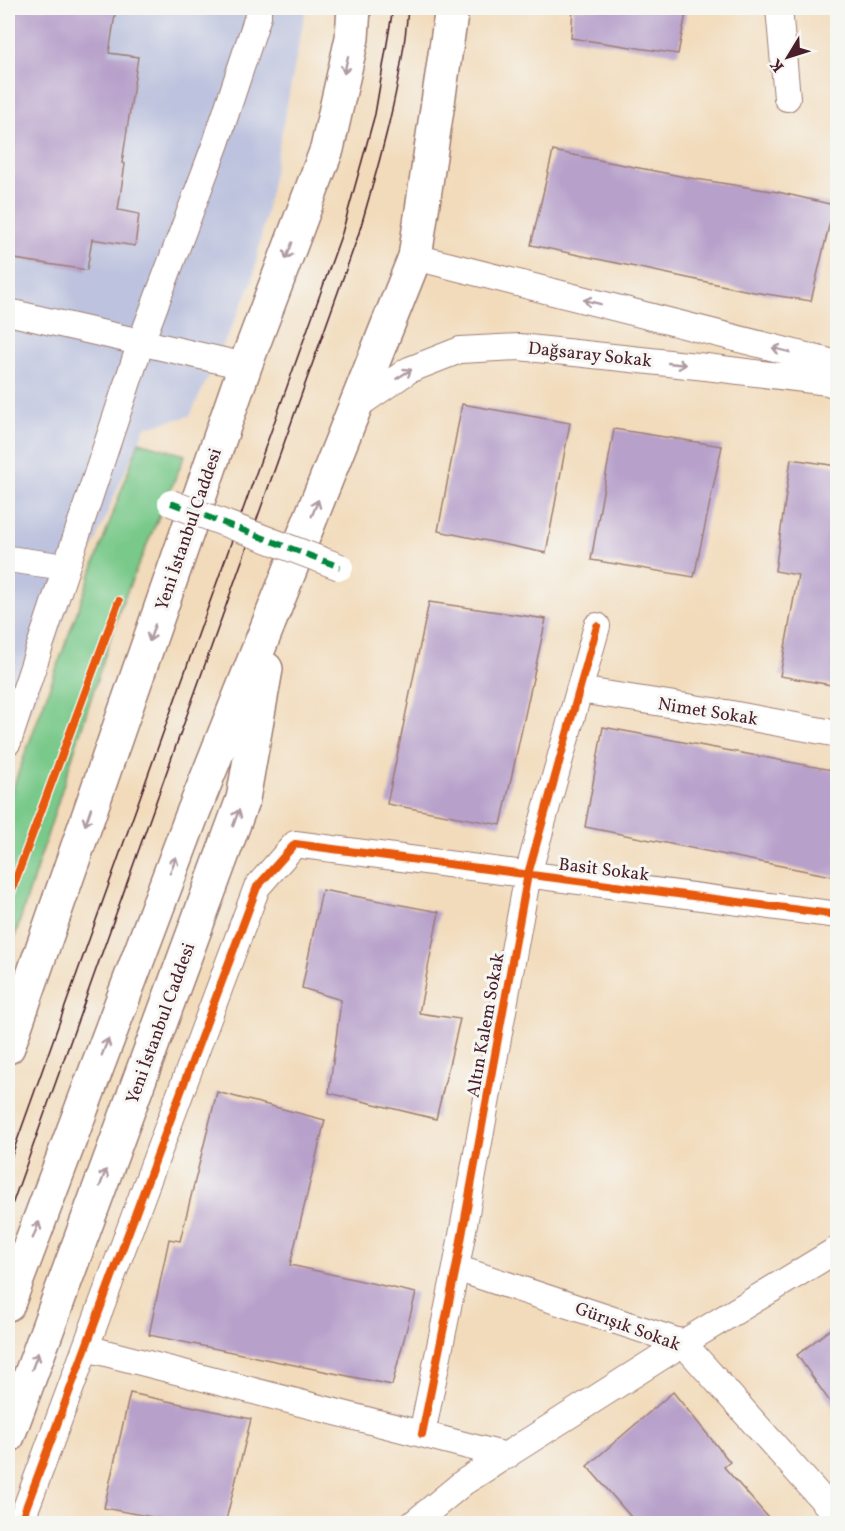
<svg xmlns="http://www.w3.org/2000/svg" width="845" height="1531" viewBox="0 0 845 1531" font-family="Vollkorn,serif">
<rect width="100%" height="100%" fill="#f6f6f2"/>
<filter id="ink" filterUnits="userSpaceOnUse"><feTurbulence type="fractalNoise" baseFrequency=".0167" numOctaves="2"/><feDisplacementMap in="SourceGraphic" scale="12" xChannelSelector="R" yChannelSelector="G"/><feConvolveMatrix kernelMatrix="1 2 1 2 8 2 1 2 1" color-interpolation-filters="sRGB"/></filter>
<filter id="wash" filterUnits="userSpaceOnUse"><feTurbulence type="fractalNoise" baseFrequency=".008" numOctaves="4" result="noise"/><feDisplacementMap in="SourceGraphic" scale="24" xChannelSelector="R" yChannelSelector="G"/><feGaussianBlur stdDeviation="1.35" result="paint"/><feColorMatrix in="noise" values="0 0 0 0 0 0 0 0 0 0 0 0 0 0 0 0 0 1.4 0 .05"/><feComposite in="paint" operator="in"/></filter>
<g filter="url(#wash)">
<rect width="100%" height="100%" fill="#f2dbbb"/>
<path fill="#bdc3de" d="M 8,8 L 306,8 L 252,283 L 190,416 L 145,427 L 121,480 L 64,618 L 8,771 Z"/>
<path fill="#79c98a" stroke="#62745a" stroke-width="1.5" d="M 139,442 L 185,455 L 120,608 L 8,958 L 8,801 Z"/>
<g id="blocks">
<path fill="#b7a0ca" d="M 8,8 L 116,8 L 109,53 L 138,57 L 122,163 L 125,164 L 118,210 L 139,214 L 135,246 L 92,239 L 87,270 L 8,258 Z
M 573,8 L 687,8 L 678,54 L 571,38 Z
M 553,151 L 690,178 L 778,192 L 834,205 L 811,301 L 754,292 L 531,245 Z
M 462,404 L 570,423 L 546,553 L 438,531 Z
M 614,429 L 722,446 L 694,577 L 591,560 Z
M 791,459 L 837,466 L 837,686 L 780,676 L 798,575 L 775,571 Z
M 429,602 L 546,619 L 501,825 L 387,804 Z
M 603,727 L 837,771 L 837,877 L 585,827 Z
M 322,890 L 439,912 L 419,1013 L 460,1019 L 436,1119 L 329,1093 L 341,1000 L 302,988 Z
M 217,1092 L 325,1120 L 290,1265 L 416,1293 L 392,1385 L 149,1335 L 169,1239 L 180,1241 Z
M 837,1324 L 837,1412 L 797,1355 Z
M 673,1392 L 730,1462 L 724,1467 L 774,1524 L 637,1524 L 587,1466 Z
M 130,1393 L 251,1419 L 225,1524 L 189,1524 L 104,1508 Z"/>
</g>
</g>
<g filter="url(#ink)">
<use href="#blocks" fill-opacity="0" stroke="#9e7d73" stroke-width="1.5"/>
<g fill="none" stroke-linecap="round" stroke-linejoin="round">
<g stroke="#9e7d73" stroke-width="28">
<path id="street" d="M 779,8 L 787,98
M 415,257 L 834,363 L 838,362
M 8,312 L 245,366
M 355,407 L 409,370 L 460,350 L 519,347 L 706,367 L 828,382 L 838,386
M 8,559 L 66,567
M 579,690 L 726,713 L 838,734
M 8,742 L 141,342 L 216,143 L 258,16 L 258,8
M 456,1268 L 683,1343 L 838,1517
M 86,1348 L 507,1456
M 422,1434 L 456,1268 L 528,874 L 597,626
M 20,1524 L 257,887 L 295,844 L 838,915
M 413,1524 L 464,1482 L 683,1343 L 838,1249"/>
</g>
<g stroke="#9e7d73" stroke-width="36">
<path id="primary" d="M 8,1047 L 245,366 L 327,149 L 352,38 L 354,8
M 8,1304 L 191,818 L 415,257 L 452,8
M 8,1436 L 243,799 L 266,669"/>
</g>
<use href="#street" stroke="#fff" stroke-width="26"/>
<use href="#primary" stroke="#fff" stroke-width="33"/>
<path stroke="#4a1f2b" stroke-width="1.5" d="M 8,1166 L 342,233 L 375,114 L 393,8
M 8,1216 L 358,236 C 380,161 402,85 408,8"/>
<g stroke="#9e7d73" stroke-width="28" stroke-linecap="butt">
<path id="street-bridge" d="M 171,503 L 340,567"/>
</g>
<use href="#street-bridge" stroke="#fff" stroke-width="26"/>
<path stroke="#00873e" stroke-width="6" stroke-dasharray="12 6" stroke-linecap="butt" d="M 171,503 L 340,567"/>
<g stroke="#f6f6f2" stroke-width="11">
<path id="cycleway" d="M 8,900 L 119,601
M 422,1434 L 456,1268 L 528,874 L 597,626
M 20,1524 L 257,887 L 295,844 L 838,915"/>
</g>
<use href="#cycleway" stroke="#e8590c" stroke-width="8"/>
</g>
<defs><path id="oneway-shaft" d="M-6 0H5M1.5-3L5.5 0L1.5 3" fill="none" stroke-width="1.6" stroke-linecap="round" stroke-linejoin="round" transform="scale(1.5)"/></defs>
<g stroke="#ae9aa0">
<use href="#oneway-shaft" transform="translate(346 65) rotate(103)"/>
<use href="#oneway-shaft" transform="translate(289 251) rotate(111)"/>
<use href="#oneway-shaft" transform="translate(592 302) rotate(-166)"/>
<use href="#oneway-shaft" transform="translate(781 350) rotate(-166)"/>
<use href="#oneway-shaft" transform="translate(677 364) rotate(6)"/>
<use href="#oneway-shaft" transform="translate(404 374) rotate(-32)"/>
<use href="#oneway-shaft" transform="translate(315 508) rotate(-68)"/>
<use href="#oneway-shaft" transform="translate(152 633) rotate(109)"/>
<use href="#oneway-shaft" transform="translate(88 817) rotate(109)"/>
<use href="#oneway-shaft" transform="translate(236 818) rotate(-70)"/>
<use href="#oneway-shaft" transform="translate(173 865) rotate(-69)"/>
<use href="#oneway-shaft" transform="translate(105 1047) rotate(-69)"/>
<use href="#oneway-shaft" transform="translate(103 1178) rotate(-70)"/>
<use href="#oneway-shaft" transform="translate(36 1230) rotate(-69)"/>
<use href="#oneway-shaft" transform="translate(35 1361) rotate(-70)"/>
</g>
</g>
<g text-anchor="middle" stroke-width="6" stroke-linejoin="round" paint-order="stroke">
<g font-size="18" fill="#4a1f2b" stroke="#f6f6f2">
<text transform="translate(590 354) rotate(6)" y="6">Dağsaray Sokak</text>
<text transform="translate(188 529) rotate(-71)" y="6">Yeni İstanbul Caddesi</text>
<text transform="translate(708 711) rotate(9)" y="6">Nimet Sokak</text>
<text transform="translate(604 869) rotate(7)" y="6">Basit Sokak</text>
<text transform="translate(160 1023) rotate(-70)" y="6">Yeni İstanbul Caddesi</text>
<text transform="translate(485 1025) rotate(-80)" y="6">Altın Kalem Sokak</text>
<text transform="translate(628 1326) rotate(20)" y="6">Gürışık Sokak</text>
</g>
</g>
<rect width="845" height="1531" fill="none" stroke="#f6f6f2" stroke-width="30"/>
<g transform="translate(788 57) rotate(232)" stroke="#f6f6f2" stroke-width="4.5" paint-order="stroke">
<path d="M0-4.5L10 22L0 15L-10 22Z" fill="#4a1f2b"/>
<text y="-9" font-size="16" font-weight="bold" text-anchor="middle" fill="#4a1f2b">K</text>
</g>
</svg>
